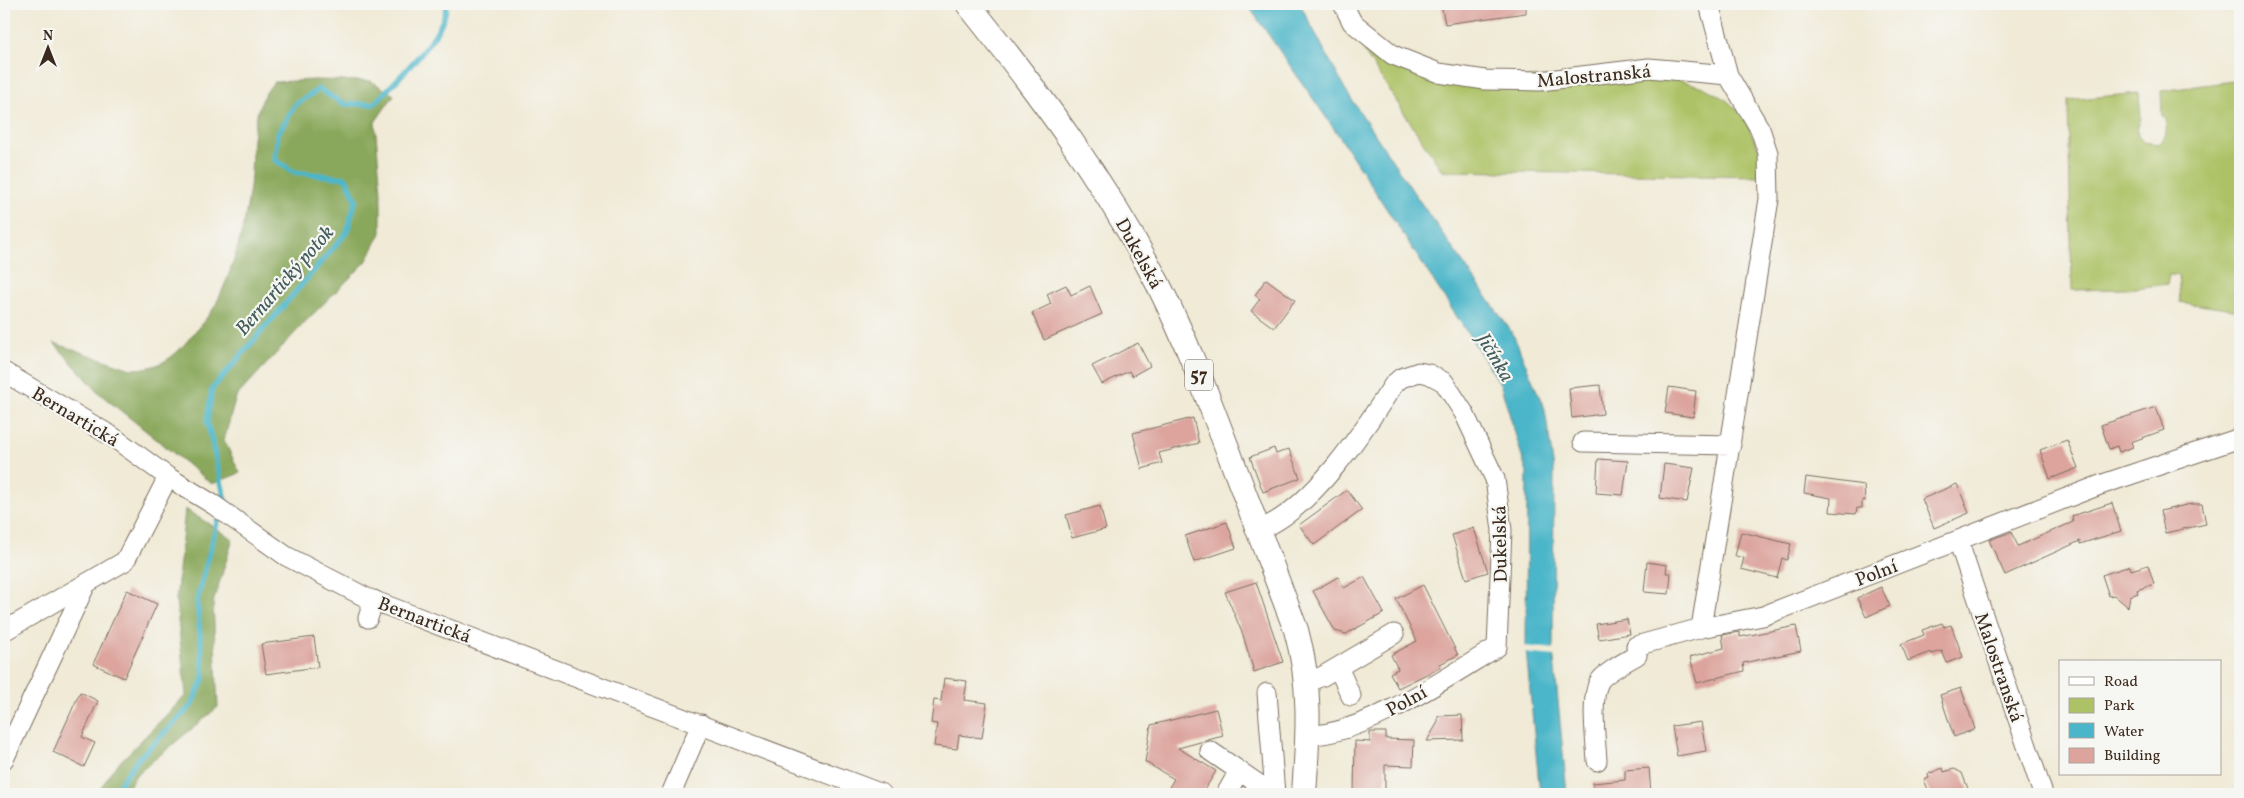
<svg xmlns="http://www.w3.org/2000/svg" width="2244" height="798" viewBox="0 0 2244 798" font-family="Vollkorn,serif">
<rect width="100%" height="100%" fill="#f6f6f2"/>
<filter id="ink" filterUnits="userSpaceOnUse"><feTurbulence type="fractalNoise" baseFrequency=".02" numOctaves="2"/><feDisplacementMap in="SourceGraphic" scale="10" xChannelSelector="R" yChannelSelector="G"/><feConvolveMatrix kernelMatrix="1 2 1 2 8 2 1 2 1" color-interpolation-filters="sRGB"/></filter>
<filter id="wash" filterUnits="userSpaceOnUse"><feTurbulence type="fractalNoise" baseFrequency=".0096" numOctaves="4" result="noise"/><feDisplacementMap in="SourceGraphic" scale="20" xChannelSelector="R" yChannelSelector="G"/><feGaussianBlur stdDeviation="1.12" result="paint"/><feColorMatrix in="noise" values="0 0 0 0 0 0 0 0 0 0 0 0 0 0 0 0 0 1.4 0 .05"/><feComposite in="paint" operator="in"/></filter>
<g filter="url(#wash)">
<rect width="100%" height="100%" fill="#f0ead6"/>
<path fill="#adc266" stroke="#747642" d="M 1363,50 L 1439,79 L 1649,76 L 1673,78 L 1703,87 L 1724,98 L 1742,114 L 1761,153 L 1760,176 L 1442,171 Z
M 2240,80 L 2240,311 L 2180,302 L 2178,275 L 2169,275 L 2167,284 L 2126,289 L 2072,290 L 2068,100 L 2139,93 L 2141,118 L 2137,130 L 2138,136 L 2143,142 L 2159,144 C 2167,137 2167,129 2166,119 L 2162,116 L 2161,91 Z"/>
<path fill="#8aa85b" stroke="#62693c" d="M 314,80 L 371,81 L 394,95 L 375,122 L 381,192 L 381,233 L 366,262 L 305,322 L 236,397 L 224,440 L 240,473 L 212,484 L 100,394 L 54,343 L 131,369 C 161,369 175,357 193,334 C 201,324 211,314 216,304 C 234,268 245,227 250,187 C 254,152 248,111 274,82 Z
M 185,509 L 233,539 L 213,603 L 218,707 L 136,775 L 124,794 L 97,794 L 112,770 L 186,695 L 176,601 Z"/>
<path fill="#4bb6c9" stroke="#437074" d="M 1247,4 L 1300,4 L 1346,91 L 1414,193 L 1513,334 L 1545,410 L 1554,470 L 1553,649 L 1567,794 L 1540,794 L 1526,650 L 1527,473 L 1500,383 L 1339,136 Z"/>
<path fill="#f0ead6" d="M 1523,646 L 1555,649 L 1556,656 L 1524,653 Z"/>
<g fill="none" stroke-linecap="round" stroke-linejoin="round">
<path stroke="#4bb6c9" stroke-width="5.5" d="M 226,503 L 207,421 L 212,389 L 347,232 L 356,199 L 346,178 L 294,172 L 275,160 L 278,133 L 295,105 L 319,89 L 344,104 L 374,104 C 394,82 448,33 446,4
M 112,794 L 138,759 L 191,706 L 204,678 L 197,601 L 218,519"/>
</g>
<g id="blocks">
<path fill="#dca49d" d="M 1441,4 L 1526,4 L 1526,13 L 1445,24 Z
M 1266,279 L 1295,300 L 1274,328 L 1251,311 L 1260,299 L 1255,295 Z
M 1066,285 L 1071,295 L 1090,286 L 1102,314 L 1044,340 L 1032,313 L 1051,304 L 1047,294 Z
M 1138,343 L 1150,366 L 1132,376 L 1129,371 L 1102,384 L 1092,366 Z
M 1600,385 L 1603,414 L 1572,418 L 1569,388 Z
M 1669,387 L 1696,391 L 1693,417 L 1665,413 Z
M 2156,407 L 2164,430 L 2131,442 L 2133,447 L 2119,452 L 2117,446 L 2109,449 L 2101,425 Z
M 1193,418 L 1199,443 L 1159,453 L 1162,463 L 1142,469 L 1133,433 Z
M 2067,440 L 2078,468 L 2050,479 L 2040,450 Z
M 1274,448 L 1276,454 L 1289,449 L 1300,478 L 1263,492 L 1250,457 Z
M 1598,459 L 1628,461 L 1623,495 L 1596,493 Z
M 1664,464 L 1694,468 L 1687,502 L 1660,498 Z
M 1806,477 L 1864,485 L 1865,501 L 1862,500 L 1862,508 L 1857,508 L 1856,514 L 1830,512 L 1831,498 L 1804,493 Z
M 1957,484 L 1969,513 L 1934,528 L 1922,499 Z
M 1347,490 L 1362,510 L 1314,545 L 1299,525 Z
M 2112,503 L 2121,531 L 2080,544 L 2080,541 L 2005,575 L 1989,540 L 2011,532 L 2018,546 L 2073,522 L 2072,516 Z
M 2191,504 L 2202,504 L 2206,524 L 2165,533 L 2160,511 Z
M 1100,506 L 1106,529 L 1072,538 L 1066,515 Z
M 1227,522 L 1236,548 L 1194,562 L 1185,536 Z
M 1474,528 L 1488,572 L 1466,579 L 1452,535 Z
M 1741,532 L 1791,544 L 1787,560 L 1782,558 L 1777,578 L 1741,569 L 1744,558 L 1735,556 Z
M 1647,562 L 1667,565 L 1666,573 L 1671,573 L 1669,594 L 1644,592 Z
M 2148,565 L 2154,584 L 2137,590 L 2138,593 L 2130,596 L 2128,607 L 2114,595 L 2109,596 L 2102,575 L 2130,566 L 2131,570 Z
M 1338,577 L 1344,588 L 1364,577 L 1384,613 L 1346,634 L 1335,631 L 1313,591 Z
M 1256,582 L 1283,662 L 1254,672 L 1243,635 L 1225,592 Z
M 1423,585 L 1458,655 L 1440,664 L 1441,667 L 1398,688 L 1390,673 L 1398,669 L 1391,655 L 1417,641 L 1396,599 Z
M 1881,587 L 1890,606 L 1866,617 L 1857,598 Z
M 127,590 L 157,604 L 124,678 L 93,664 Z
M 1627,619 L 1630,634 L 1599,639 L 1596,624 Z
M 1942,623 L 1944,627 L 1951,625 L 1963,657 L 1947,663 L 1942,651 L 1932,654 L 1931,652 L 1908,661 L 1901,644 L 1924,635 L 1922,630 Z
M 1796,626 L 1801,651 L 1743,663 L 1744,671 L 1697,683 L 1690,657 L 1724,648 L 1722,635 L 1740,632 L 1740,637 Z
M 314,637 L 318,667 L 266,674 L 261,644 Z
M 944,678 L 967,681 L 964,700 L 987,703 L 982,738 L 959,735 L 957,749 L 934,746 L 937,724 L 931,723 L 934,700 L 941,701 Z
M 1961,688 L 1975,729 L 1954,737 L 1940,695 Z
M 80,692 L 98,701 L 82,737 L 95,743 L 84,767 L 53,752 Z
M 1216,709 L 1223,736 L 1178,748 L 1216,771 L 1202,794 L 1165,794 L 1174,779 L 1145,762 L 1151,725 Z
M 1462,715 L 1463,740 L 1427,741 L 1438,722 L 1438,716 Z
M 1701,722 L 1706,751 L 1677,756 L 1672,726 Z
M 1370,732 L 1386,732 L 1386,739 L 1414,740 L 1413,766 L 1385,765 L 1385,792 L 1354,792 L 1355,741 L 1370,742 Z
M 1649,768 L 1651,794 L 1593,794 L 1593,783 L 1625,780 L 1625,770 Z
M 1943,768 L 1944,772 L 1954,769 L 1962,773 L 1970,794 L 1930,794 L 1924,780 L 1929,778 L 1928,774 Z"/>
</g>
</g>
<g filter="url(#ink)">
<use href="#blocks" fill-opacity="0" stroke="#7a6d5e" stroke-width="1"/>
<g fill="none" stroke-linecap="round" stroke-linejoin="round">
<g stroke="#7a6d5e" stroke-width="21">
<path id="minor" d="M 1343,4 L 1352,22 L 1393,55 L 1439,73 L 1485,80 L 1540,81 L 1649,68 L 1728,75
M 4,372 L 113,437 L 168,477 L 214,505 L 286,556 L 367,598 L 882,794
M 1583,442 L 1731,445
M 1258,530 C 1310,512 1364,430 1394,384 L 1401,378 L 1419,372 L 1429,374 L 1444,382 L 1464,413 L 1495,479 L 1502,530 L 1497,647 C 1449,676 1363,736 1308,735
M 1958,540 L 2043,794
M 368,618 L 374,600
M 1701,628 L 1769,199 L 1768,153 L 1760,129 L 1728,75 L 1709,4
M 4,631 L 125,561 L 168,477
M 1338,667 L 1351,696
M 1307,682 L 1323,676 L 1394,634
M 1267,693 L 1275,794
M 1210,751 L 1273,794
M 4,759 L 86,584
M 1597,761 C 1596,741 1590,699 1599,682 C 1604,673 1627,661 1637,655 L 1636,646 L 1701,628 L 1763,616 L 2100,485 L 2240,438
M 671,794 L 701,724
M 1226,794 L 1239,771"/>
</g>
<g stroke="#7a6d5e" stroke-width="26">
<path id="major" d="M 968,4 C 1039,93 1104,180 1157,282 C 1185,337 1207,395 1229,453 C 1251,512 1274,571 1296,630 C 1312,686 1308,736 1304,794"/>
</g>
<use href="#minor" stroke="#fff" stroke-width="19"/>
<use href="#major" stroke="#fff" stroke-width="24"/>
</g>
</g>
<g text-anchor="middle" stroke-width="4.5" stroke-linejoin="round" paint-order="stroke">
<rect fill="#f6f6f2" stroke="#73675e" stroke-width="1" x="1185" y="359.5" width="28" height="31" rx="4"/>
<g font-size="18" font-weight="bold" fill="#3b2a1e">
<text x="1199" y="381">57</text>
</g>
<g font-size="19" fill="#3b2a1e" stroke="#f6f6f2">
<text transform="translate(1594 75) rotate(-5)" y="7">Malostranská</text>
<text transform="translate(1140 253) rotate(61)" y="7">Dukelská</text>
<text transform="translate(76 416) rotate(31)" y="7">Bernartická</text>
<text transform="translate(1499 544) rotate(-91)" y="7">Dukelská</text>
<text transform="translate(1876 572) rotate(-21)" y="7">Polní</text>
<text transform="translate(425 619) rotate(21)" y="7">Bernartická</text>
<text transform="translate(2000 667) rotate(71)" y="7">Malostranská</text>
<text transform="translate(1406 700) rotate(-29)" y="7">Polní</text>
</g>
<g font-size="20" font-style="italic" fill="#415b5a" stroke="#f6f6f2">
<text transform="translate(284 280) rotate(-49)" y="7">Bernartický potok</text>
<text transform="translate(1496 357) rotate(59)" y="7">Jičínka</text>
</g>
</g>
<rect width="2244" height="798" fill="none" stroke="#f6f6f2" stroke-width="20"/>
<rect x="2059" y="660" width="162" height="115" fill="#f6f6f2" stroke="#aba49d"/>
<rect x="2069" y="677" width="25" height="8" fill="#ffffff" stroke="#aba49d"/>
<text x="2104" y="686" font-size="15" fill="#3b2a1e">Road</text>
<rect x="2069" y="698" width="25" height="15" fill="#adc266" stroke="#aba49d"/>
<text x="2104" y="710" font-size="15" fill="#3b2a1e">Park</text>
<rect x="2069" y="723" width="25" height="15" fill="#4bb6c9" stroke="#aba49d"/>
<text x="2104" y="736" font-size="15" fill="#3b2a1e">Water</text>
<rect x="2069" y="748" width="25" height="15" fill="#dca49d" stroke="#aba49d"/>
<text x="2104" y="760" font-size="15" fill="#3b2a1e">Building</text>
<g transform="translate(48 48)" stroke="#f6f6f2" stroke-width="4" paint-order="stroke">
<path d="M0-4L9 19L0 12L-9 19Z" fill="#3b2a1e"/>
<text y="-8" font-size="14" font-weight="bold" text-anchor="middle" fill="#3b2a1e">N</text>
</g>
</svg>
